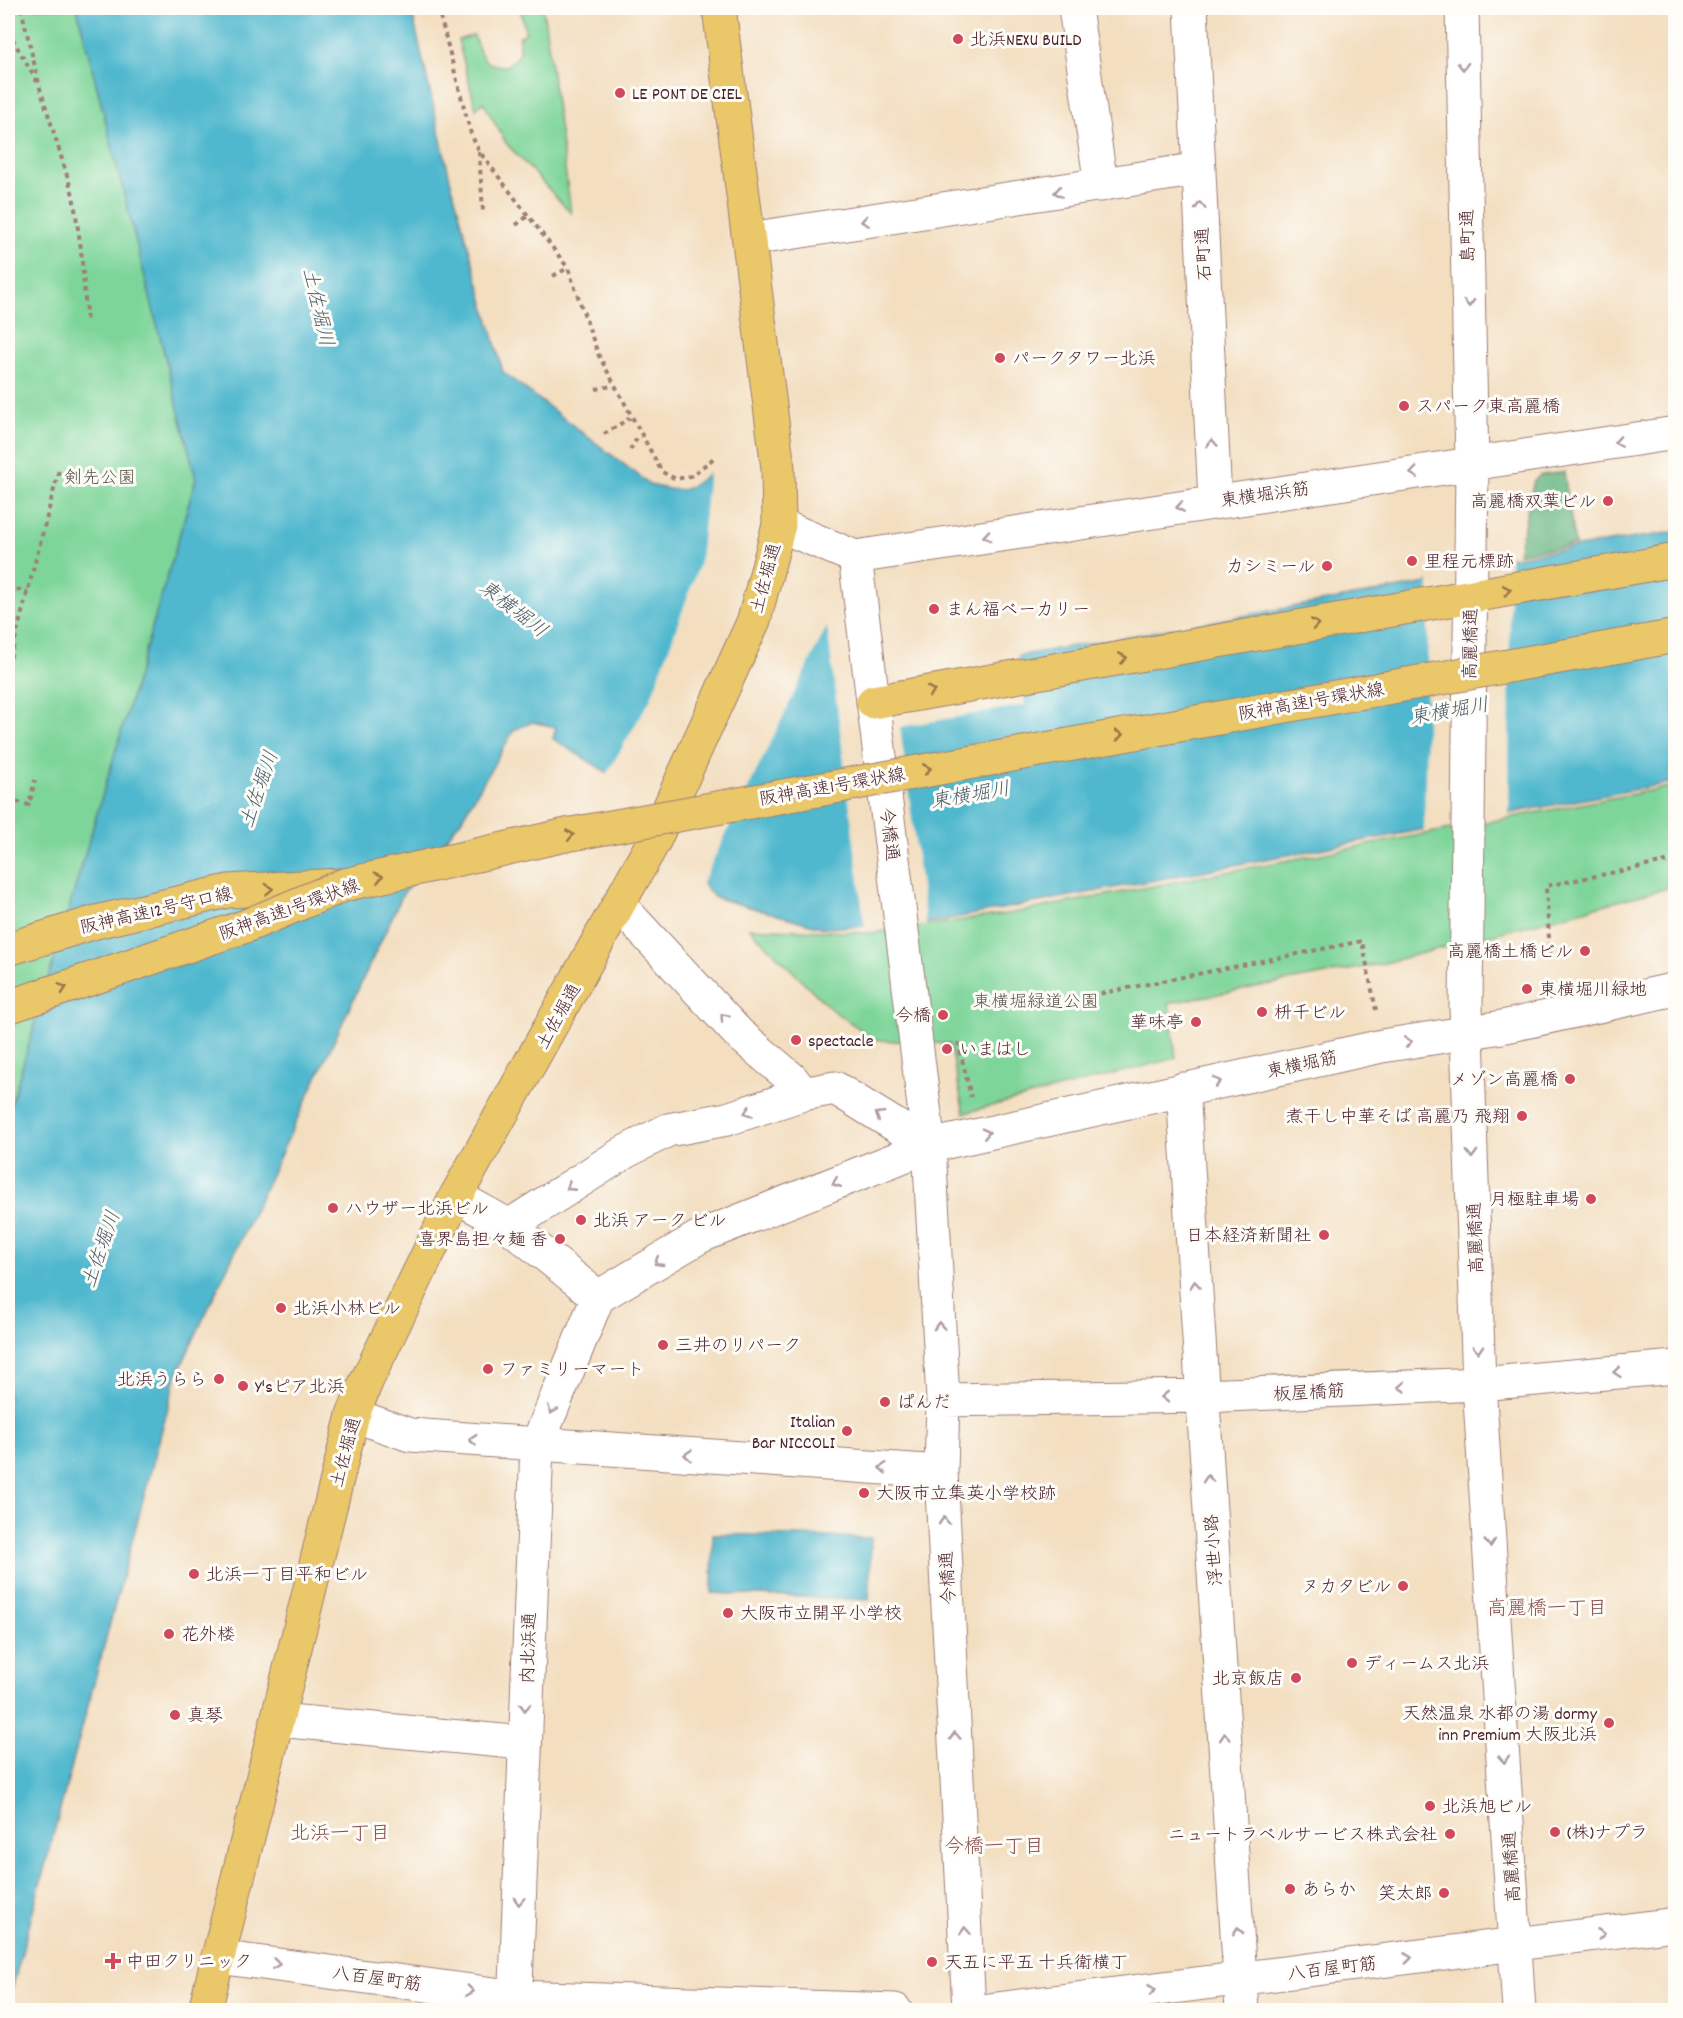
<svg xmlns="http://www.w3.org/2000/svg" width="1683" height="2018" viewBox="0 0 1683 2018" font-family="Dekko,'Klee One',sans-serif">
<rect width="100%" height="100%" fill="#fdfcf7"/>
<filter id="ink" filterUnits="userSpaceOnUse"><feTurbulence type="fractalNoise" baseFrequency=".0167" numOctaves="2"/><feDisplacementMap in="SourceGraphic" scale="12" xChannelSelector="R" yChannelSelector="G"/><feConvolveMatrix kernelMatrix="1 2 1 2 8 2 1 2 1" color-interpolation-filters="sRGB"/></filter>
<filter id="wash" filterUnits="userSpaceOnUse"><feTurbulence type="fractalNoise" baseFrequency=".008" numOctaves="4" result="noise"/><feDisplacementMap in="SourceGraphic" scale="24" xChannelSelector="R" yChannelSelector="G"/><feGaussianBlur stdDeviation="1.35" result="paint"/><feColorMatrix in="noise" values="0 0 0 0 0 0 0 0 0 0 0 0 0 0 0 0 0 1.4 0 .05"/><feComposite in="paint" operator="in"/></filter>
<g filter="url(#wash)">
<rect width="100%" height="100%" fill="#f3dec0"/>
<path fill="#7ed59a" stroke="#647a62" stroke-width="1.5" d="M 8,8 L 77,8 L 196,479 L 8,1115 Z
M 520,8 L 543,8 L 571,213 L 506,143 L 483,102 L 476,109 L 458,40 L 474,35 C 481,57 482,66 507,66 L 519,55 L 519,37 L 526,33 Z
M 1675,786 L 1675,886 L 1381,964 L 1169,1003 L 1176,1058 L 964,1113 L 950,1044 L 876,1040 L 832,1010 L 749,928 L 872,933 L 1013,913 Z"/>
<path fill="#66b682" stroke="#586a56" stroke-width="1.5" d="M 1564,472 L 1575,545 L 1518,553 L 1534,480 L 1541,475 Z"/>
<path fill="#50b8ce" stroke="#4d6c7c" stroke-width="1.5" d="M 77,8 L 411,8 L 450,179 L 503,372 L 651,485 C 681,494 689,492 712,470 L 899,571 L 917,642 L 932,654 L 978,663 L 1428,583 L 1443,568 L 1675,532 L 1675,782 L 927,923 L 824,928 L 714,897 L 613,776 L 553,739 L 556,727 L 532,722 L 514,730 L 461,820 L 403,894 L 176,1377 L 8,2004 L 8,1115 L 196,479 Z
M 713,1534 L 871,1538 L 869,1600 L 712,1593 Z"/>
<path fill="#f3dec0" d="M 713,467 L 909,576 L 920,641 L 933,652 L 951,657 L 978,660 L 1017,654 L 1025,705 L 900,727 L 926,926 L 865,929 L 827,626 L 701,885 L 606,775 L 651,698 L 700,562 L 709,469 Z
M 1510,555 L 1509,816 L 1424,832 L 1429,578 L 1442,565 Z"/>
</g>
<g filter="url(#ink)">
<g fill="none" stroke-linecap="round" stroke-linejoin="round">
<g stroke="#9e7e76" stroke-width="35">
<path id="minor" d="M 1075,8 L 1101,185
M 1191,8 L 1215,501
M 1462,8 L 1472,464 L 1466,1006 L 1479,1384 L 1519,2010
M 750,239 L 1199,169
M 779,525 L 855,557
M 855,557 L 929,1146 L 943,1400 L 941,1472 L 969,2010
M 855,557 L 1676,433
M 620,906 L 738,1033 L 792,1079 L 803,1094 L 835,1088 L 929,1146
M 1183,1089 L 1242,2010
M 456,1196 L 509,1226 L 598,1297
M 509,1226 L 625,1152 L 668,1130 L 727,1119 L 803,1094
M 598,1297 L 701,1236 L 929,1146 L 1382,1046 L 1502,1027 L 1676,989
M 943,1400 L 1203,1396 L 1479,1384 L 1676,1367
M 353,1415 L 410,1435 L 941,1472
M 278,1720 L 524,1743
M 218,1957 L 515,1997 L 895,2010
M 515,2010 L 537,1445 L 598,1297
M 989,2010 L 1676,1924"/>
</g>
<g stroke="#9e7e76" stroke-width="35">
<path id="major" d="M 205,2010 L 353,1415 L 366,1382 L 456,1196 L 655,839 L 754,620 L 779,525 L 778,468 L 719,8"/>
</g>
<g stroke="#9e7e76" stroke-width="35">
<path id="highway" d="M 873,702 L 1676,560
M 8,949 L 96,922 L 228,891 L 340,885
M 8,1007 L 246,926"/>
</g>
<path stroke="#9e7e76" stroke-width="4" stroke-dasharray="4.5 4.5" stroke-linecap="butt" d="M 21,8 L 40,88 L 73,195 L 81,249 L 87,324
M 438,8 L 471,134 L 479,151 L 568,268 L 598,354 L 662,472 L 676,479 L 691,476 L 714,458
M 454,8 L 455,13
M 8,31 L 37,82
M 479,152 L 483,211
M 516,225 L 528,216
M 553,276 L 568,268
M 596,389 L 612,386
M 604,434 L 630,418
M 630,450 L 639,435
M 8,587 L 28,592
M 8,636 L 15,638
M 8,667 L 59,470
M 8,799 L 29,805 L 35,780
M 1550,956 L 1546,886 L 1676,860
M 1083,997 L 1362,941 L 1376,1010
M 958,1042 L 971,1097"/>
<use href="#minor" stroke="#fff" stroke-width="33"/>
<use href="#major" stroke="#eac769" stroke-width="33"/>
<use href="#highway" stroke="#eac769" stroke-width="33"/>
<g stroke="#9e7e76" stroke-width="35" stroke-linecap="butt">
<path id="highway-bridge" d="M 246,926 L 344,885 L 566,835 L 1676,636"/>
</g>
<use href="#highway-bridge" stroke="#eac769" stroke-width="33"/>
</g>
<defs><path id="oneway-chevron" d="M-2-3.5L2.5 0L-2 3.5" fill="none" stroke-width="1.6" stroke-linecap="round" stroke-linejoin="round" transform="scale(1.5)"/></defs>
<g stroke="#ae9aa0">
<use href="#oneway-chevron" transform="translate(1463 66) rotate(89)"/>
<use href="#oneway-chevron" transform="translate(1058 192) rotate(171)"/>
<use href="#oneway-chevron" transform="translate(1200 206) rotate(-93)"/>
<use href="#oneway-chevron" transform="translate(865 221) rotate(171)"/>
<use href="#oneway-chevron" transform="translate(1469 303) rotate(89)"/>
<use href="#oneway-chevron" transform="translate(1618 442) rotate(171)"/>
<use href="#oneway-chevron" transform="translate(1212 443) rotate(-93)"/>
<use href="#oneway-chevron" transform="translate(1414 473) rotate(172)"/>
<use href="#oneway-chevron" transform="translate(1180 507) rotate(171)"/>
<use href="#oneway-chevron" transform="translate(987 536) rotate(171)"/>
<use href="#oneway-chevron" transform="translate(724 1017) rotate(-132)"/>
<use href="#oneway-chevron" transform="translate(1408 1042) rotate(-10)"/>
<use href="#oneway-chevron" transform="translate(1217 1082) rotate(-12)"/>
<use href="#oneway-chevron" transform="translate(748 1112) rotate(162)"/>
<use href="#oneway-chevron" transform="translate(879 1115) rotate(-148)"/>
<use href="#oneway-chevron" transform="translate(986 1133) rotate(-13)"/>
<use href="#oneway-chevron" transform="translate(1472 1154) rotate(88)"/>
<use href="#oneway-chevron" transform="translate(836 1183) rotate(158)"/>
<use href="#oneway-chevron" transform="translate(570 1187) rotate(147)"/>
<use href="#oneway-chevron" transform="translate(658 1262) rotate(149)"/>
<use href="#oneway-chevron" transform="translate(1195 1285) rotate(-94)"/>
<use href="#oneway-chevron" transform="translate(939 1326) rotate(-93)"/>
<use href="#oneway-chevron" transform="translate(1478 1349) rotate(88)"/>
<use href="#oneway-chevron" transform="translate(1617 1372) rotate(175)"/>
<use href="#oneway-chevron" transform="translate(1402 1387) rotate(177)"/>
<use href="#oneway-chevron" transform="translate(1165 1397) rotate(179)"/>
<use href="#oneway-chevron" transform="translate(552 1410) rotate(112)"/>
<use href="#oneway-chevron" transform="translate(473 1440) rotate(-176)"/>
<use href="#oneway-chevron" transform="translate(688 1455) rotate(-176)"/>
<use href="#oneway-chevron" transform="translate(883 1468) rotate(-176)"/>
<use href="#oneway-chevron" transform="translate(1208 1479) rotate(-94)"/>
<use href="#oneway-chevron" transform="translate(944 1521) rotate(-93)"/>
<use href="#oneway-chevron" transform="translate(1490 1543) rotate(86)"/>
<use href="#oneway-chevron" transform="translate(525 1707) rotate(92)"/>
<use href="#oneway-chevron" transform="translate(955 1736) rotate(-93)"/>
<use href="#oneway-chevron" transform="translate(1225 1737) rotate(-94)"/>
<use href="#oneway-chevron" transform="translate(1504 1759) rotate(86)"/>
<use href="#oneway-chevron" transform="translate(519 1901) rotate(92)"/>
<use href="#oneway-chevron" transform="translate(965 1931) rotate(-93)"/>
<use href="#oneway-chevron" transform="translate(1238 1931) rotate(-94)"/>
<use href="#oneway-chevron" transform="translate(1601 1934) rotate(-7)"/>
<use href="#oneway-chevron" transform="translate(1408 1958) rotate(-7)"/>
<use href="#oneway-chevron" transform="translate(276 1964) rotate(8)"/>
<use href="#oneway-chevron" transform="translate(1152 1990) rotate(-7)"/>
<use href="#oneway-chevron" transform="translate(470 1991) rotate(8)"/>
</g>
<g stroke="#9a734a">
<use href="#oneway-chevron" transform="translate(1507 590) rotate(-10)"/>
<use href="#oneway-chevron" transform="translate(1315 624) rotate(-10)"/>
<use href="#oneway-chevron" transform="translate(1123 658) rotate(-10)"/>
<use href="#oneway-chevron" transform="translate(931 691) rotate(-10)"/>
<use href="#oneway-chevron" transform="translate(1119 735) rotate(-10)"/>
<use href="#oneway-chevron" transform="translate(927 769) rotate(-10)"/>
<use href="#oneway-chevron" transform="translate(570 835) rotate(-11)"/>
<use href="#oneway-chevron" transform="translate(379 877) rotate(-13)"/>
<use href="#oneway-chevron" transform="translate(269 889) rotate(-3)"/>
<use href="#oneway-chevron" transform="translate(63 988) rotate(-19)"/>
</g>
</g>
<g fill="#d1495b" stroke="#fdfcf7" stroke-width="2">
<circle cx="958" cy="39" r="6"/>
<circle cx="620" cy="93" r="6"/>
<circle cx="1000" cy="358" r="6"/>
<circle cx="1404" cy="406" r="6"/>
<circle cx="1608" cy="501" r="6"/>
<circle cx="1412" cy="561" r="6"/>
<circle cx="1327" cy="566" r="6"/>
<circle cx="934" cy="609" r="6"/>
<circle cx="1585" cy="951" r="6"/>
<circle cx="1527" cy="989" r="6"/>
<circle cx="1262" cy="1012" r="6"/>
<circle cx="943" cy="1015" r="6"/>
<circle cx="1196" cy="1022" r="6"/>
<circle cx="796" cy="1040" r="6"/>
<circle cx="947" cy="1049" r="6"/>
<circle cx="1570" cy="1079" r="6"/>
<circle cx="1522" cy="1116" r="6"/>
<circle cx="1591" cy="1199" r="6"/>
<circle cx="333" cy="1208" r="6"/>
<circle cx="581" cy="1220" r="6"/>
<circle cx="1324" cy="1235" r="6"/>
<circle cx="560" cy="1239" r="6"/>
<circle cx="281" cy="1308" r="6"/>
<circle cx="663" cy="1345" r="6"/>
<circle cx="488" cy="1369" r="6"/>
<circle cx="219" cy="1379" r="6"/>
<circle cx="243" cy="1386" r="6"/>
<circle cx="885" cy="1402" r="6"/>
<circle cx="847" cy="1431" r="6"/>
<circle cx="864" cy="1493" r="6"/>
<circle cx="194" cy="1574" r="6"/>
<circle cx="1403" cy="1586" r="6"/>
<circle cx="728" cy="1613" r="6"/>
<circle cx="169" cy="1634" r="6"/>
<circle cx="1352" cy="1663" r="6"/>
<circle cx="1296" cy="1678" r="6"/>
<circle cx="175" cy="1715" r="6"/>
<circle cx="1609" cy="1723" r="6"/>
<circle cx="1430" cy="1806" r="6"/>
<circle cx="1555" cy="1832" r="6"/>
<circle cx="1450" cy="1834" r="6"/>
<circle cx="1290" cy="1889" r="6"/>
<circle cx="1444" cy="1893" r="6"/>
<path d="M110 1952h6v6h6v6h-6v6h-6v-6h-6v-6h6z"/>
<circle cx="932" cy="1962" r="6"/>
</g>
<g text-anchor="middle" stroke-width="6" stroke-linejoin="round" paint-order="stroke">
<g font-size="18" fill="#4a1f2b" stroke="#fdfcf7" text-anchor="start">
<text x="970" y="45">北浜NEXU BUILD</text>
<text x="632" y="99">LE PONT DE CIEL</text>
<text x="1012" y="364">パークタワー北浜</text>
<text x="1416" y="412">スパーク東高麗橋</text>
<text x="1596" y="507" text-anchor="end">高麗橋双葉ビル</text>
<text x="1424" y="567">里程元標跡</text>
<text x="1315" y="572" text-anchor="end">カシミール</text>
<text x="946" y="615">まん福ベーカリー</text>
<text x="1573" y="957" text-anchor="end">高麗橋土橋ビル</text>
<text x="1539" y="995">東横堀川緑地</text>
<text x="1274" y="1018">枡千ビル</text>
<text x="931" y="1021" text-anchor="end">今橋</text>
<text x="1184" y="1028" text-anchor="end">華味亭</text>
<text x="808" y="1046">spectacle</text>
<text x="959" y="1055">いまはし</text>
<text x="1558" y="1085" text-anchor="end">メゾン高麗橋</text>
<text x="1510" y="1122" text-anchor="end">煮干し中華そば 高麗乃 飛翔</text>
<text x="1579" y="1205" text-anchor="end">月極駐車場</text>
<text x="345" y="1214">ハウザー北浜ビル</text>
<text x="593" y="1226">北浜 アーク ビル</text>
<text x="1312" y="1241" text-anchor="end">日本経済新聞社</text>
<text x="548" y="1245" text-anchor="end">喜界島担々麺 香</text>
<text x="293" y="1314">北浜小林ビル</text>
<text x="675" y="1351">三井のリパーク</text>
<text x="500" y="1375">ファミリーマート</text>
<text x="207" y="1385" text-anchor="end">北浜うらら</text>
<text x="255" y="1392">Y'sピア北浜</text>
<text x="897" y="1408">ぱんだ</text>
<text x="835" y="1427" text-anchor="end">Italian<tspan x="835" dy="21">Bar NICCOLI</tspan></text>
<text x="876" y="1499">大阪市立集英小学校跡</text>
<text x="206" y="1580">北浜一丁目平和ビル</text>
<text x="1391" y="1592" text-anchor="end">ヌカタビル</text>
<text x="740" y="1619">大阪市立開平小学校</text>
<text x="181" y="1640">花外楼</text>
<text x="1364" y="1669">ディームス北浜</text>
<text x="1284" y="1684" text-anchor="end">北京飯店</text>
<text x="1597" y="1719" text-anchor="end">天然温泉 水都の湯 dormy<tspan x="1597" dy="21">inn Premium 大阪北浜</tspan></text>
<text x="187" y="1721">真琴</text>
<text x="1442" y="1812">北浜旭ビル</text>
<text x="1567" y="1838">(株)ナプラ</text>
<text x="1438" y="1840" text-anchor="end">ニュートラベルサービス株式会社</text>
<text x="1302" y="1895">あらか</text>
<text x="1432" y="1899" text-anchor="end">笑太郎</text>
<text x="126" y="1967">中田クリニック</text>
<text x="944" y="1968">天五に平五 十兵衛横丁</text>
</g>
<g font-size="18" fill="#4a1f2b" stroke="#fdfcf7">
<text transform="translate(1467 236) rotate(-91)" y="6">島町通</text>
<text transform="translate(1203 254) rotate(-93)" y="6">石町通</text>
<text transform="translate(1265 494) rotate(-8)" y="6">東横堀浜筋</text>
<text transform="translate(765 578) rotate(-75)" y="6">土佐堀通</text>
<text transform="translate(1470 644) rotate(-89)" y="6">高麗橋通</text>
<text transform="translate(1311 701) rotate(-10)" y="6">阪神高速1号環状線</text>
<text transform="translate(832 786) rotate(-10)" y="6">阪神高速1号環状線</text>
<text transform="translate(890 834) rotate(83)" y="6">今橋通</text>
<text transform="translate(289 909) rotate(-20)" y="6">阪神高速1号環状線</text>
<text transform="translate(156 910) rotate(-13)" y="6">阪神高速12号守口線</text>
<text transform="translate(558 1016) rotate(-61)" y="6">土佐堀通</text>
<text transform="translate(1302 1064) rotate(-12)" y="6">東横堀筋</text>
<text transform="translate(1475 1238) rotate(-92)" y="6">高麗橋通</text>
<text transform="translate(1309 1392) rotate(-3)" y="6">板屋橋筋</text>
<text transform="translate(345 1452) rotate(-75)" y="6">土佐堀通</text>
<text transform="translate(1213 1550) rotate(-94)" y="6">浮世小路</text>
<text transform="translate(947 1578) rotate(-93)" y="6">今橋通</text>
<text transform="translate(528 1648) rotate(-88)" y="6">内北浜通</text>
<text transform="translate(1511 1867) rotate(-94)" y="6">高麗橋通</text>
<text transform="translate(1332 1968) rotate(-7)" y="6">八百屋町筋</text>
<text transform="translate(377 1978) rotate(8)" y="6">八百屋町筋</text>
</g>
<g font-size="18" fill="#5a564c" stroke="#fdfcf7">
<text x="100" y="483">剣先公園</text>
<text x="1036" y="1007">東横堀緑道公園</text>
</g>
<g font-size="20" font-style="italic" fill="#4c5c6c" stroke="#fdfcf7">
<text transform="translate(319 307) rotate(77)" y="7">土佐堀川</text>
<text transform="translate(514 608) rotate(38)" y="7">東横堀川</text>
<text transform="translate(1449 710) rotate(-10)" y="7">東横堀川</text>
<text transform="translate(258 789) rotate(-71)" y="7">土佐堀川</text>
<text transform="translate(970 794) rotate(-10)" y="7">東横堀川</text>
<text transform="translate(100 1249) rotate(-71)" y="7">土佐堀川</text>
</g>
<g font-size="20" fill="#885054" stroke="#fdfcf7">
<text x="1547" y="1614">高麗橋一丁目</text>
<text x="340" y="1839">北浜一丁目</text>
<text x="994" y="1852">今橋一丁目</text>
</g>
</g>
<rect width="1683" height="2018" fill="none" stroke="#fdfcf7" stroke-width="30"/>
</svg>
